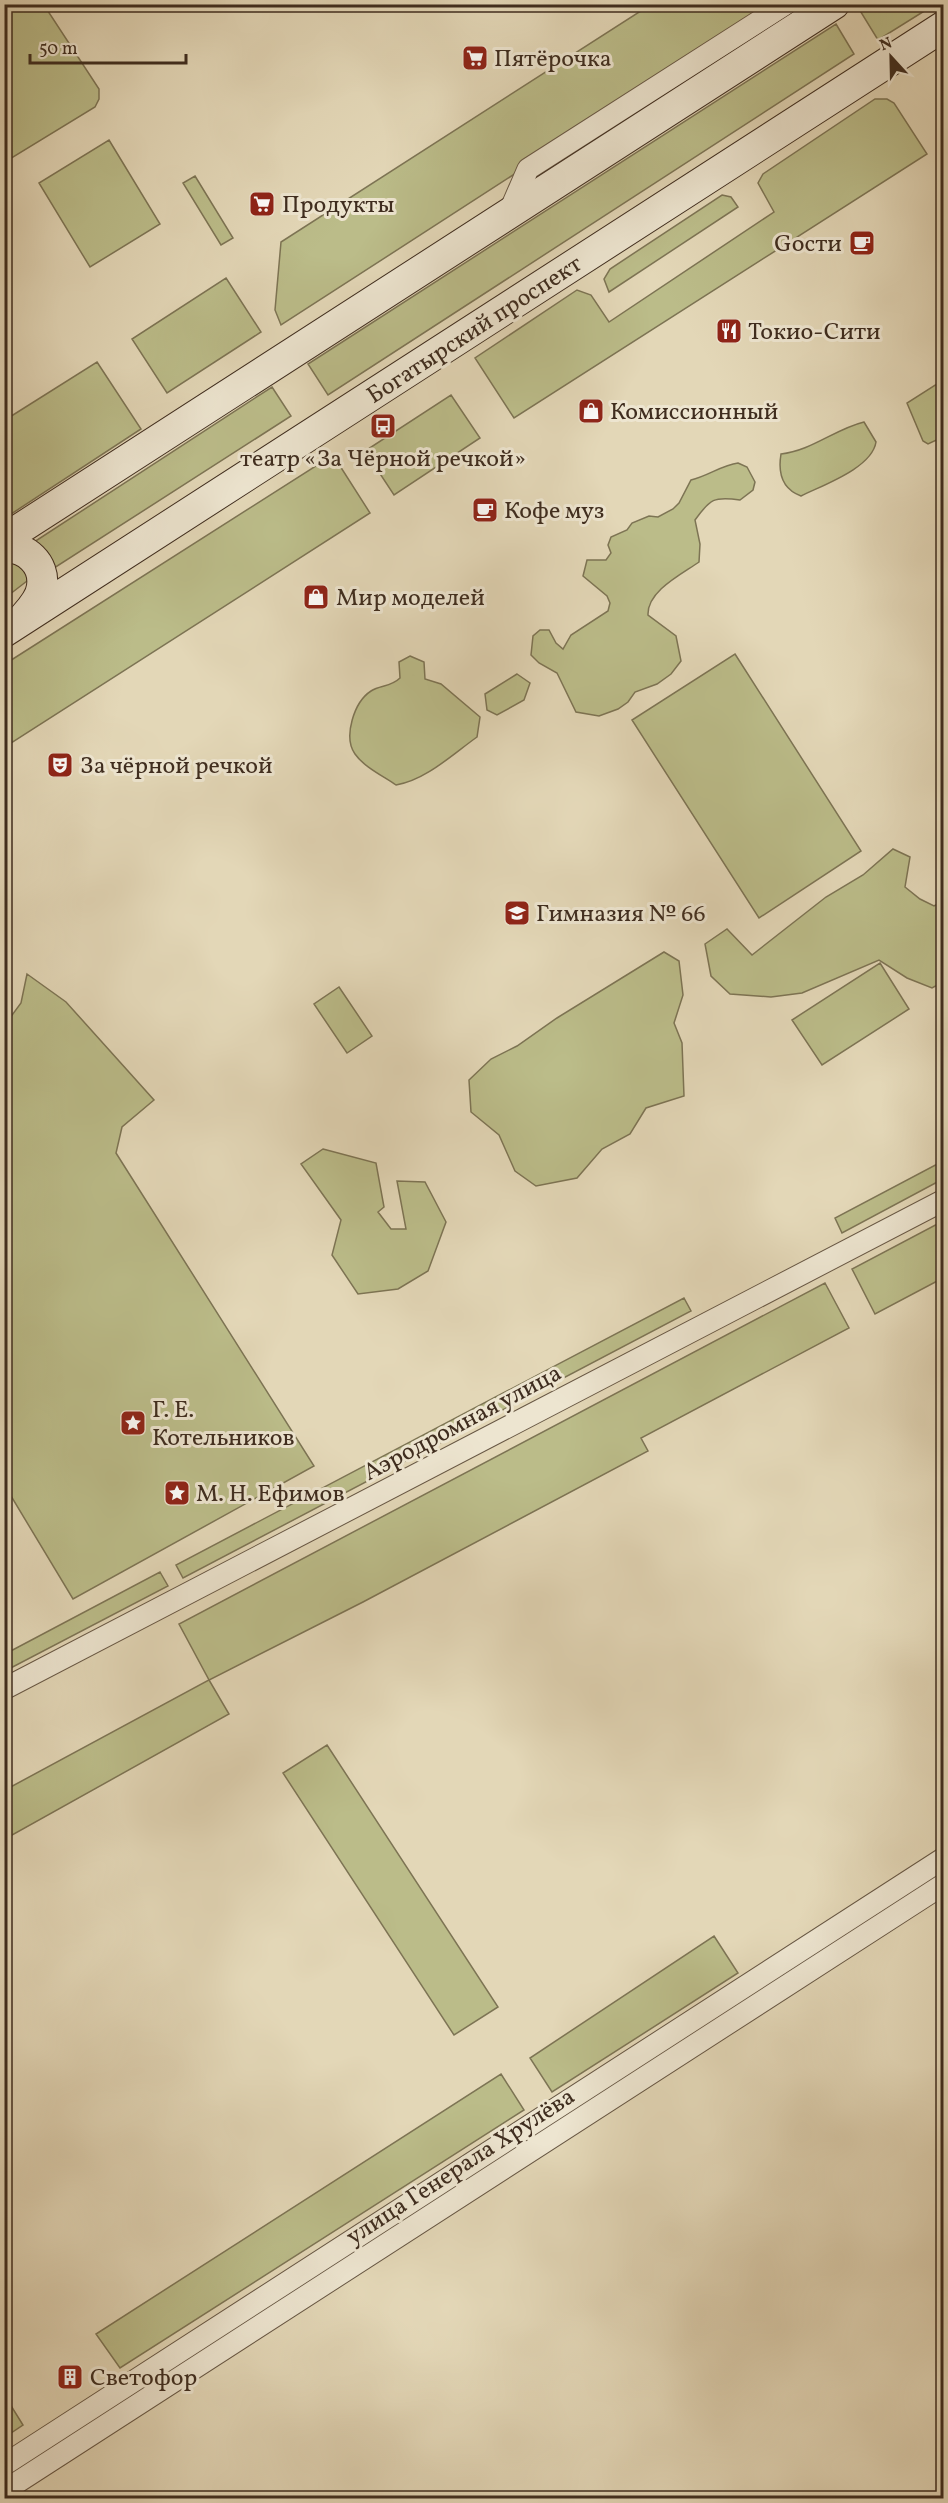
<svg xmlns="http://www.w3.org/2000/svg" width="948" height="2503" viewBox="0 0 948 2503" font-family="Vollkorn,serif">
<rect width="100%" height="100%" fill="#e3d7b7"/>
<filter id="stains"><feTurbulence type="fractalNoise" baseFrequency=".00333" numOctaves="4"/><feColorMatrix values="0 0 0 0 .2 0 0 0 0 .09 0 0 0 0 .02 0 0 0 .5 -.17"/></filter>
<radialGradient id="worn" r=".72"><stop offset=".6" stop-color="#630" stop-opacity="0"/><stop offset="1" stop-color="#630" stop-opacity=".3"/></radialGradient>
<path fill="#bbbc89" stroke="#7d7454" stroke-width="1.5" d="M 5,4 L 44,5 L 99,89 L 99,99 L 95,107 L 5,162 Z
M 867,4 L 934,4 L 934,5 L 878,40 L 859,9 Z
M 650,5 L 776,5 L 281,325 L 275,310 L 281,242 Z
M 836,24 L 854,54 L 328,395 L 308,364 Z
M 875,99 L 887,99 L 894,103 L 927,154 L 514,418 L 475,358 L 577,290 L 591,295 L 609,322 L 774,212 L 758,183 L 763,174 Z
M 109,140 L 160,224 L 90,267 L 39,183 Z
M 195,176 L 233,238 L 221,245 L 183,183 Z
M 722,195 L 731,197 L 738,207 L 609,292 L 604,279 L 610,269 Z
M 226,278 L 261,332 L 167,393 L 132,339 Z
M 97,362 L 141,429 L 5,518 L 5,420 Z
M 943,380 L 943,437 L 928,444 L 923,441 L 907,403 Z
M 272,387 L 291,416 L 51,570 L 31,544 Z
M 451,395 L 480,438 L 394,495 L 365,451 Z
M 864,422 L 876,442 C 872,468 823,485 801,496 C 782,489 778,472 781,454 C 811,451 835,429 864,422 Z
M 333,455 L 370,513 L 5,747 L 5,664 Z
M 738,463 L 747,467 L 755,482 L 753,490 L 740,500 C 714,496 710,499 695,520 L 700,544 L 699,562 C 682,574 647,591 648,615 L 676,636 L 681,661 L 671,674 L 657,684 L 635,692 L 628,702 L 618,709 L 599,716 L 576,712 L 557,673 L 539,663 L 531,655 L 533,636 L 540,630 L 549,630 L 556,643 L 563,649 L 571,635 L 608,611 L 610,603 L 607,596 L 583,576 L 587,560 L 606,560 L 611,553 L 608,545 L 611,537 L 627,530 L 632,523 L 649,516 L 658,517 L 673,509 L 679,503 L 691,480 C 708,476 722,465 738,463 Z
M 13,559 L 27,574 L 27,581 L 5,598 L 5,560 Z
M 735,654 L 861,851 L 759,918 L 632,720 Z
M 410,656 L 424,662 L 425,679 L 441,684 L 480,717 L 477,737 C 453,754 426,780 396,785 C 383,776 364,767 355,754 C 343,737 354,702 371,691 C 380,685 391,687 400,678 L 399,662 Z
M 517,674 L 530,683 L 524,700 L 497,715 L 487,710 L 485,694 Z
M 893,849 L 910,857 L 905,887 L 920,899 L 934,906 L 943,901 L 943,982 L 932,988 L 907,978 L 879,960 L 802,993 L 771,997 L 730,994 L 711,976 L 705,944 L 727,929 L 752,955 L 826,897 L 863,875 Z
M 664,952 L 679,961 L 683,995 L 674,1023 L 682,1043 L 684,1096 L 646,1108 L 630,1134 L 602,1149 L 577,1178 L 536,1186 L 515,1171 L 499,1135 L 471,1112 L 469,1080 L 491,1059 L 517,1046 L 557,1018 Z
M 880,963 L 909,1009 L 822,1065 L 792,1020 Z
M 27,974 L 66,1002 L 154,1100 L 122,1127 L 116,1153 L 314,1466 L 73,1599 L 5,1486 L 4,1026 L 21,1003 Z
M 339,987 L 372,1036 L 347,1053 L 314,1004 Z
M 323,1149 L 376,1163 L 384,1207 L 378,1212 L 391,1229 L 406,1229 L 397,1181 L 425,1182 L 446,1222 L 428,1271 L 398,1289 L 358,1294 L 332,1255 L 341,1220 L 301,1164 Z
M 943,1161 L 943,1179 L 842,1233 L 835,1218 Z
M 943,1221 L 943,1278 L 875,1314 L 852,1269 Z
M 825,1283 L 849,1328 L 641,1438 L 648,1451 L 363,1602 L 209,1680 L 229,1714 L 5,1839 L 5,1790 L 209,1680 L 179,1624 Z
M 684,1298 L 691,1311 L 183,1578 L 176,1565 Z
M 160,1572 L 168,1586 L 5,1671 L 5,1654 Z
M 327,1745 L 498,2007 L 454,2035 L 283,1773 Z
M 714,1936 L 738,1973 L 552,2092 L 530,2058 Z
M 501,2074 L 524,2110 L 120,2368 L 96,2334 Z
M 5,2396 L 23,2425 L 5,2437 L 4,2437 Z"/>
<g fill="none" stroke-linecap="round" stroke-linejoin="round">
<g stroke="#685845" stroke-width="23">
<path id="street" d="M 508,215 L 528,169 L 786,4
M 4,1689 L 944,1200
M 4,2465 L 944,1858
M 4,2491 L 944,1884"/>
</g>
<g stroke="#3f2d1f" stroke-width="32">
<path id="secondary" d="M 4,539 L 834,4
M 4,548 C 26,546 45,564 42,586 C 41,599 31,609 23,618
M 4,632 L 944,26"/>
</g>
<use href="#street" stroke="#ede5d0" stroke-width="21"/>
<use href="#secondary" stroke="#ede5d0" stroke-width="30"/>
</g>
<defs>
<g id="supermarket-square" transform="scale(1.35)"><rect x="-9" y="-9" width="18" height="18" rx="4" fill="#8f2418" stroke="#ede5d0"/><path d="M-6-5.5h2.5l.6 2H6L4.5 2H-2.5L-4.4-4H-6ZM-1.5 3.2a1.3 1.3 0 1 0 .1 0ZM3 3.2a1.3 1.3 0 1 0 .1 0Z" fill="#fff"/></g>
<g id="cafe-square" transform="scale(1.35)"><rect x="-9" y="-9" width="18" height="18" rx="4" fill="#8f2418" stroke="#ede5d0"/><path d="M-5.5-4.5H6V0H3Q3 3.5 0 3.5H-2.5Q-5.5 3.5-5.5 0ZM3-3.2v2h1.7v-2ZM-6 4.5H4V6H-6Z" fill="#fff"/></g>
<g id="restaurant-square" transform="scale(1.35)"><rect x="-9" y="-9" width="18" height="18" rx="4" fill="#8f2418" stroke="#ede5d0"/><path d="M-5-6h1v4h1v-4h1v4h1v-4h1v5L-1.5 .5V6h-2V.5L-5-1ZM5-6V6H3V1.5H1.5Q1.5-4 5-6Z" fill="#fff"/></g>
<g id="shop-square" transform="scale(1.35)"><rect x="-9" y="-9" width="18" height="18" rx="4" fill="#8f2418" stroke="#ede5d0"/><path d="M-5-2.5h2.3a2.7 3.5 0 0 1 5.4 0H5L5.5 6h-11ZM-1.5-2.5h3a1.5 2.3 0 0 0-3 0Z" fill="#fff"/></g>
<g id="bus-square" transform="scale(1.35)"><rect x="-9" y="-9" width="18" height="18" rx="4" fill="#8f2418" stroke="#ede5d0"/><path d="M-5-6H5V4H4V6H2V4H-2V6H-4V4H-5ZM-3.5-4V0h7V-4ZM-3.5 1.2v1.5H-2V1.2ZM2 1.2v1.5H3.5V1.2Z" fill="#fff"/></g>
<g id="theatre-square" transform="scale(1.35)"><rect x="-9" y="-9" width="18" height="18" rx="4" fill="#8f2418" stroke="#ede5d0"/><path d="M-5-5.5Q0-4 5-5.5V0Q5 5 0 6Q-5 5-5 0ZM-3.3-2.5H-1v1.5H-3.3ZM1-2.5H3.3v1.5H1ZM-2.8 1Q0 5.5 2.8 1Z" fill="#fff"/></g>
<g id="school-square" transform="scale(1.35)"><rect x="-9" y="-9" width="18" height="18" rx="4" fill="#8f2418" stroke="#ede5d0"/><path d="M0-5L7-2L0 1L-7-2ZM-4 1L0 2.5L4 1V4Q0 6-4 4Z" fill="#fff"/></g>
<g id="sight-square" transform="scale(1.35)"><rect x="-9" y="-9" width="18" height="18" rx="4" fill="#8f2418" stroke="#ede5d0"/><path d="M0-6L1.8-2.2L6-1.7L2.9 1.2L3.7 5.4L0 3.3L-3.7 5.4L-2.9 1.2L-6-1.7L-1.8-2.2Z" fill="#fff"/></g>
<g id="building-square" transform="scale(1.35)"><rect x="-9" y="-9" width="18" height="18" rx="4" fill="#8f2418" stroke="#ede5d0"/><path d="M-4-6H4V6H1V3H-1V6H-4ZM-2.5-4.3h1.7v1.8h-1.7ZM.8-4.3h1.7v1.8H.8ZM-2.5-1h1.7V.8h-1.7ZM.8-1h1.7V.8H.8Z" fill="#fff"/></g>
</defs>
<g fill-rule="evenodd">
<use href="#supermarket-square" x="475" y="58"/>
<use href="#supermarket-square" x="262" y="204"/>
<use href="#cafe-square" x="862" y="243"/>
<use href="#restaurant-square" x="729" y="331"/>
<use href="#shop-square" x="591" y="411"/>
<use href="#bus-square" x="383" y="426"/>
<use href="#cafe-square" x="485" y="510"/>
<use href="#shop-square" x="316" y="597"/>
<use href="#theatre-square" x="60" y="765"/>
<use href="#school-square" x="517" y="913"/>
<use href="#sight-square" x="133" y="1423"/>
<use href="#sight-square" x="177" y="1493"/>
<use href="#building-square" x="70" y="2377"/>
</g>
<g text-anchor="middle" stroke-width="6" stroke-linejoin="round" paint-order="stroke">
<g font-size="24" fill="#3f2d1f" stroke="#ede5d0" text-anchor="start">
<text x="494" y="66">Пятёрочка</text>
<text x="282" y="212">Продукты</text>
<text x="842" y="251" text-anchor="end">Gости</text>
<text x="748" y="339">Токио-Сити</text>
<text x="610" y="419">Комиссионный</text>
<text x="383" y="466" text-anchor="middle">театр «За Чёрной речкой»</text>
<text x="504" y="518">Кофе муз</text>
<text x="336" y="605">Мир моделей</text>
<text x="80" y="773">За чёрной речкой</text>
<text x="536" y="921">Гимназия № 66</text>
<text x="152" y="1417">Г. Е.<tspan x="152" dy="28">Котельников</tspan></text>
<text x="196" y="1501">М. Н. Ефимов</text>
<text x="90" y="2385">Светофор</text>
</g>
<g font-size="24" fill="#3f2d1f" stroke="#ede5d0">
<text transform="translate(474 329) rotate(-33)" y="8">Богатырский проспект</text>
<text transform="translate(462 1422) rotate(-28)" y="8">Аэродромная улица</text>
<text transform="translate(460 2166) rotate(-33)" y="8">улица Генерала Хрулёва</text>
</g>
</g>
<rect width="948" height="2503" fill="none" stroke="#e3d7b7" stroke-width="24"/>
<rect x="6" y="6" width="936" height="2491" fill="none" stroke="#3f2d1f" stroke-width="3"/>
<rect x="12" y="12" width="924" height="2479" fill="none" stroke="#3f2d1f" stroke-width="1.5"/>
<g transform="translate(891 57) rotate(338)" stroke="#ede5d0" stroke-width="4.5" paint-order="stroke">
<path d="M0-4.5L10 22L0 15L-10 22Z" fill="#3f2d1f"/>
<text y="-9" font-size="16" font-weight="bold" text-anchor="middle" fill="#3f2d1f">N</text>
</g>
<path d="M30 54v9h156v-9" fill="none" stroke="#3f2d1f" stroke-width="3"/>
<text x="39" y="54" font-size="18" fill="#3f2d1f" stroke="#ede5d0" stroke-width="4.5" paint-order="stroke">50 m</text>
<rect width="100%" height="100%" filter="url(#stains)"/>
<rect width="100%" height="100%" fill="url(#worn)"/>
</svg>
